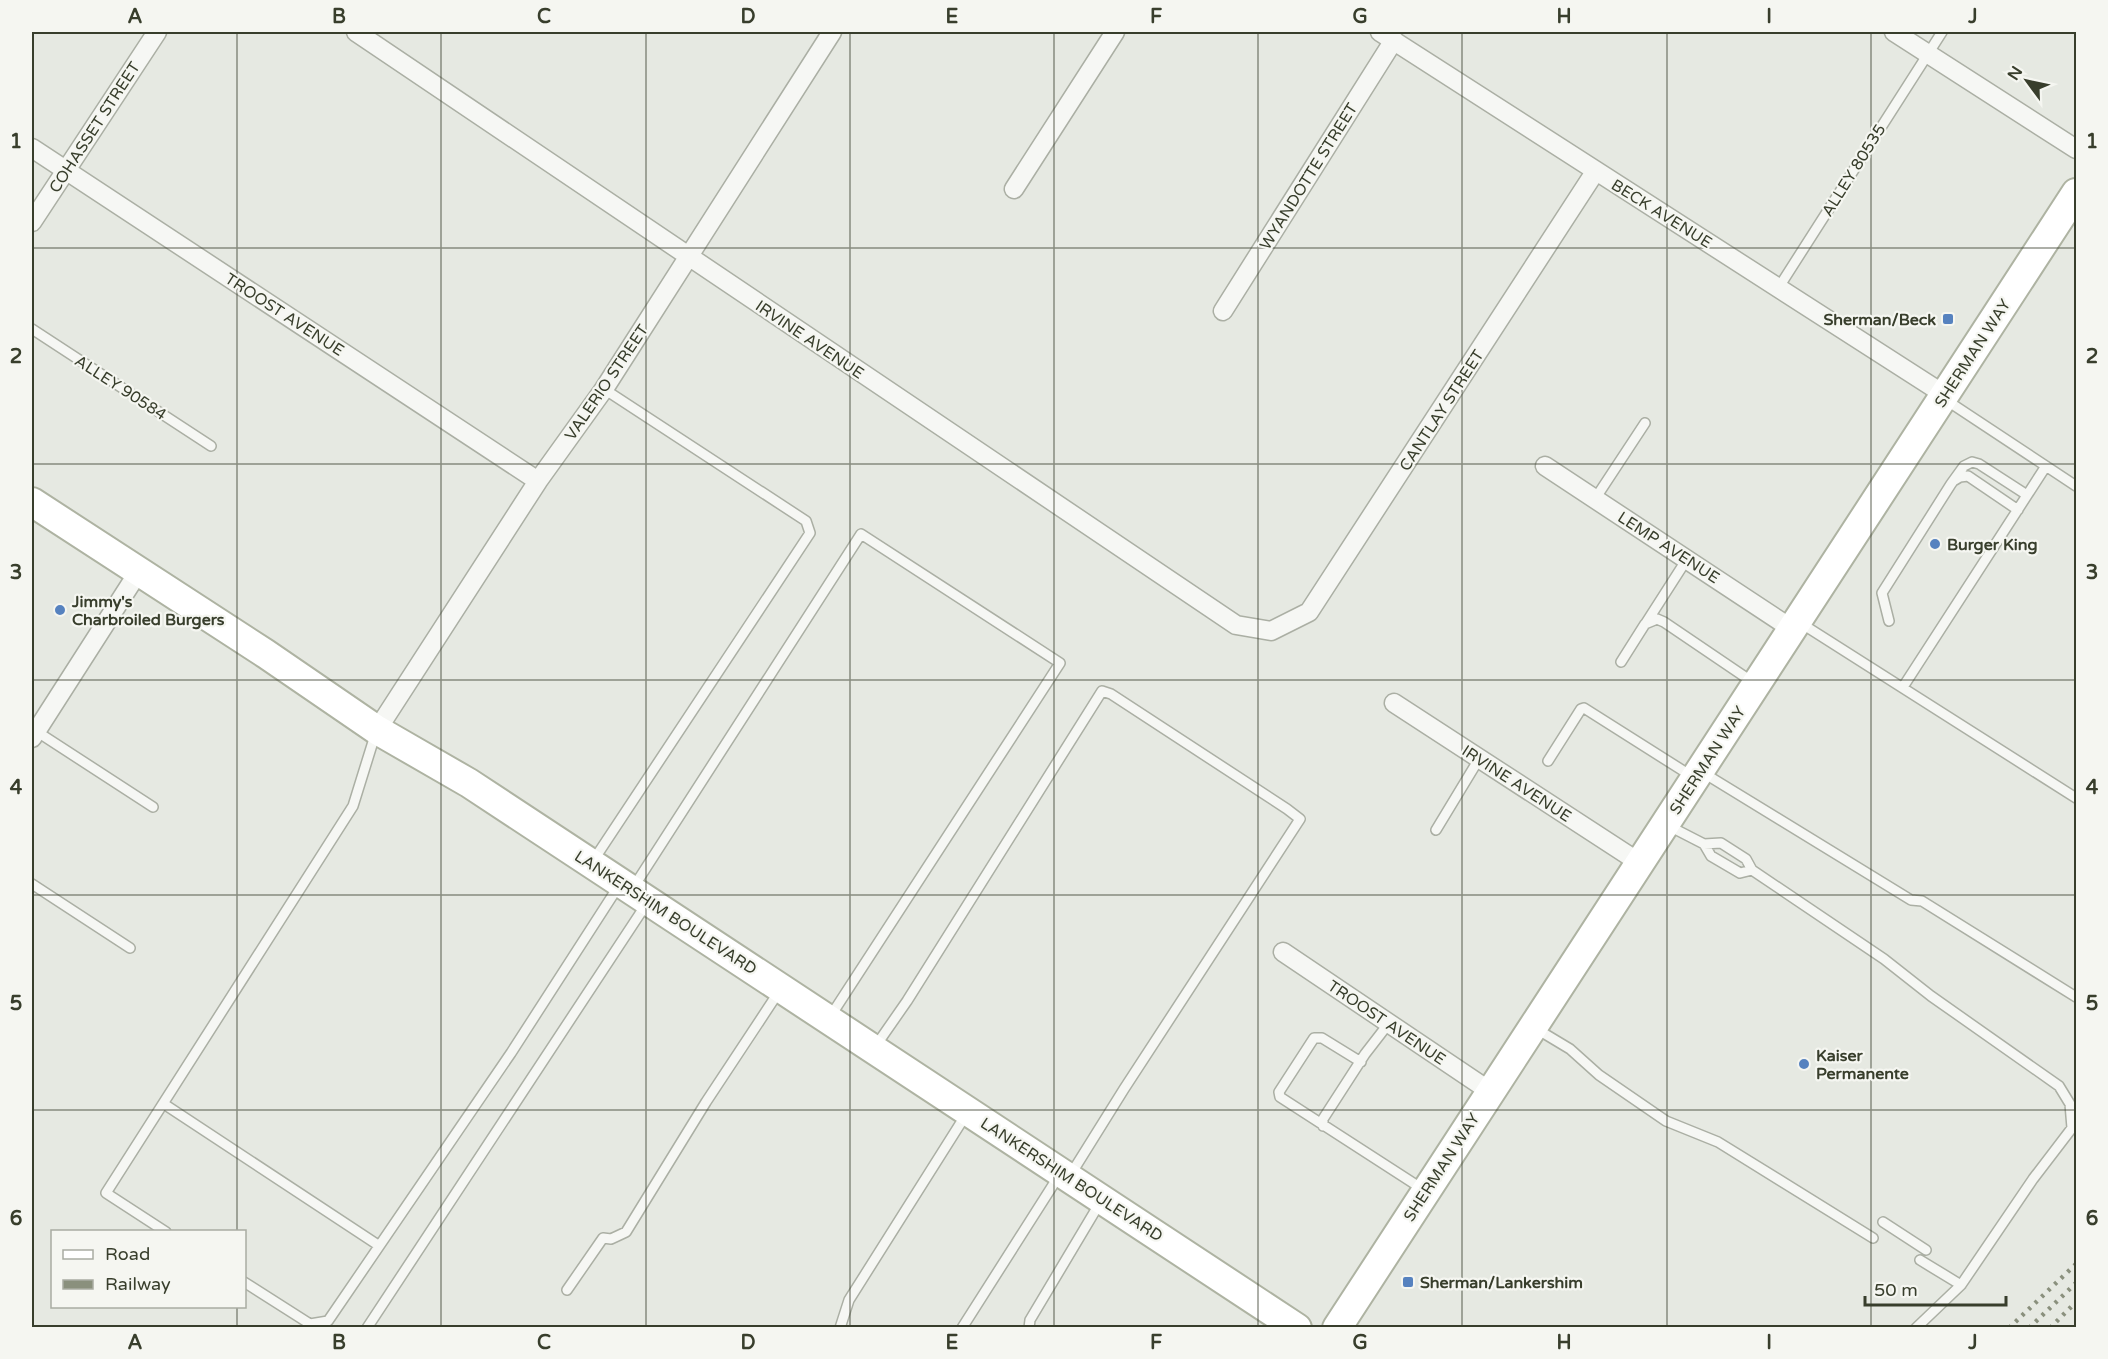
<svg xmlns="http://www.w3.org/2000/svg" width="2108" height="1359" viewBox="0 0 2108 1359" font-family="'Varela Round',sans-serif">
<rect width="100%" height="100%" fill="#e6e9e2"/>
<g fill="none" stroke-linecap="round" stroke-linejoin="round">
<g stroke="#abafa4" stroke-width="12">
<path id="service" d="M 1779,287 L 1942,32
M 32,329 L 211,446
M 1946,400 L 2076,486
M 1955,480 L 1960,477 L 1968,476 L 2018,510
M 1595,499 L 1645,423
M 1889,621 L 1882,593 L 1951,484 L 1964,466 L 1972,462 L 1979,464 L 2027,495
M 1799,622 L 2076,798
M 1646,623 L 1687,559
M 1621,662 L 1645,624 L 1657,619 L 1664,622 L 1754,683
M 1903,687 L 2046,466
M 36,731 L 153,807
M 1548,761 L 1581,709 L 1584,708 L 1693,777
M 1702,772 L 1911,900 L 1922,901 L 2076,997
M 1667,825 L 1704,844 L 1721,843 L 1746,859 L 1752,870 L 1884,959 L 1931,996 L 2059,1086 L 2070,1104 L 2072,1128 L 2033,1179 L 1961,1285
M 1436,830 L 1479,759
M 1704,844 L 1711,856 L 1740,873 L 1752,870
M 593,861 L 810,533 L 806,521 L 604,389
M 32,884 L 130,948
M 633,888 L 861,534 L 1060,663 L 830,1017
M 1535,1028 L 1570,1049 L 1599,1075 L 1666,1121 L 1718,1142 L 1873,1238
M 875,1047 L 907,1001 L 1102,691 L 1111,694 L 1287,809 L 1300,819 L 1124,1089 L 1071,1174
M 1361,1062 L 1322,1038 L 1314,1038 L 1279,1092 L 1280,1097 L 1424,1190
M 164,1104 L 378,1245
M 1323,1126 L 1323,1119 L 1365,1054 L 1389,1023
M 1883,1222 L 1926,1250
M 166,1232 L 106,1193 L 353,806 L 376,732
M 244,1282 L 310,1324 L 328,1321 L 511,1053 L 618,887
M 567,1290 L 603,1238 L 611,1239 L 626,1232 L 706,1102 L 780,990
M 367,1328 L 647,903
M 840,1328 L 849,1300 L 967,1113
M 962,1328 L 1060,1174
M 1029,1328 L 1030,1320 L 1101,1201
M 1916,1328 L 1961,1285 L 1920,1260"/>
</g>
<g stroke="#abafa4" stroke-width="21">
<path id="minor" d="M 356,32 L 1236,625 L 1271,631 L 1309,612 L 1595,172
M 1380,32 L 1945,395
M 1894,32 L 2076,149
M 32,148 L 538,481
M 1014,189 L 1115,32
M 32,222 L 157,32
M 1223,311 L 1394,40
M 1545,466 L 1792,629
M 1394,703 L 1640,863
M 377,730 L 538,481 L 604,389 L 832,32
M 32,738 L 139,571
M 1283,952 L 1491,1092"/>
</g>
<g stroke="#aeb3a2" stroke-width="32">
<path id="primary" d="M 32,502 L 266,654 L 377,730 L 469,783 L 1297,1328
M 1337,1328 L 2076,193"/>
</g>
<use href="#service" stroke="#f6f7f4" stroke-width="9"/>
<use href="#minor" stroke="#f6f7f4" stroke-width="18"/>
<use href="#primary" stroke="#fff" stroke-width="28"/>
<path stroke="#8a907d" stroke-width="4.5" stroke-dasharray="3 6" stroke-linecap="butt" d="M 2009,1328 L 2076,1264
M 2029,1328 L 2076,1283
M 2050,1328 L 2076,1302"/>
</g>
<path fill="none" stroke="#383e2c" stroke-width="1.5" stroke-opacity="0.55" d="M 237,32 L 237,1232M 441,32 L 441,1328M 646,32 L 646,1328M 850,32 L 850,1328M 1054,32 L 1054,1328M 1258,32 L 1258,1328M 1462,32 L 1462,1328M 1667,32 L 1667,1328M 1871,32 L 1871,1328M 32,248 L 2076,248M 32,464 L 2076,464M 32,680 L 2076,680M 32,895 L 2076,895M 32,1110 L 2076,1110M 237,1306 L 237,1328"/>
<g fill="#5682bf" stroke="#f5f6f1" stroke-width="2">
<rect x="1942" y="313" width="12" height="12" rx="3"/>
<circle cx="1935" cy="544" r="6"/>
<circle cx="60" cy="610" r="6"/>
<circle cx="1804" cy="1064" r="6"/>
<rect x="1402" y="1276" width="12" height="12" rx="3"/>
</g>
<g text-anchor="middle" stroke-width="4.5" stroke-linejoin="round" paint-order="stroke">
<g font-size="16" fill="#383e2c" stroke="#f5f6f1">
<text transform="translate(94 127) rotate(-57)" y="6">COHASSET STREET</text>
<text transform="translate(1853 170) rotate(-58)" y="6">ALLEY 80535</text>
<text transform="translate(1308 176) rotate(-58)" y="6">WYANDOTTE STREET</text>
<text transform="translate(1662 213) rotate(32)" y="6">BECK AVENUE</text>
<text transform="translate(285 314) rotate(33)" y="6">TROOST AVENUE</text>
<text transform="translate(810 339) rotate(34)" y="6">IRVINE AVENUE</text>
<text transform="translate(1972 353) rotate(-57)" y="6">SHERMAN WAY</text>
<text transform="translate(606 382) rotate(-56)" y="6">VALERIO STREET</text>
<text transform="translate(121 387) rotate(33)" y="6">ALLEY 90584</text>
<text transform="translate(1441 410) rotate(-57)" y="6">CANTLAY STREET</text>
<text transform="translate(1669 547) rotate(33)" y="6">LEMP AVENUE</text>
<text transform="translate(1707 760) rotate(-57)" y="6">SHERMAN WAY</text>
<text transform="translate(1517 783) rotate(33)" y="6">IRVINE AVENUE</text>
<text transform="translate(666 912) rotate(33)" y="6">LANKERSHIM BOULEVARD</text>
<text transform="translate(1387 1022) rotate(34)" y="6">TROOST AVENUE</text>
<text transform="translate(1441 1167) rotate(-57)" y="6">SHERMAN WAY</text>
<text transform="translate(1072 1179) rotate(33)" y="6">LANKERSHIM BOULEVARD</text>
</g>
<g font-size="16" font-weight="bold" fill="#383e2c" stroke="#f5f6f1" text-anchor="start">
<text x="1936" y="325" text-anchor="end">Sherman/Beck</text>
<text x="1947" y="550">Burger King</text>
<text x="72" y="607">Jimmy's<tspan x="72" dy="18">Charbroiled Burgers</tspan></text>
<text x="1816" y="1061">Kaiser<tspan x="1816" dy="18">Permanente</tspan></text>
<text x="1420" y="1288">Sherman/Lankershim</text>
</g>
</g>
<rect width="2108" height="1359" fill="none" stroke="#f5f6f1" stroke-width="66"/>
<rect x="51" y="1230" width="195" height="78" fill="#f5f6f1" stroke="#a9aca2" stroke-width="1.5"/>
<rect x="63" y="1250" width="30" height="9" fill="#ffffff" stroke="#a9aca2" stroke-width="1.5"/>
<text x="105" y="1260" font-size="18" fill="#383e2c">Road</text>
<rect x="63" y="1280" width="30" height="9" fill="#8a907d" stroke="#a9aca2" stroke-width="1.5"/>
<text x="105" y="1290" font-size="18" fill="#383e2c">Railway</text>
<g transform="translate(2027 81) rotate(303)" stroke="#f5f6f1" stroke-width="4.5" paint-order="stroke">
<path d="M0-4.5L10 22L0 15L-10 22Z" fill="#383e2c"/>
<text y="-9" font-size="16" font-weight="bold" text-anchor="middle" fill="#383e2c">N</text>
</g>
<path d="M1865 1296v9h141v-9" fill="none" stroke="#383e2c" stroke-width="3"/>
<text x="1874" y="1296" font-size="18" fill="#383e2c" stroke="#f5f6f1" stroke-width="4.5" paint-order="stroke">50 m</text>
<rect x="33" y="33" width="2042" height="1293" fill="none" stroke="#383e2c" stroke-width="2"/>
<g font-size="20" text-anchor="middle" font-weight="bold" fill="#383e2c">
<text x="135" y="23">A</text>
<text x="339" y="23">B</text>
<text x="544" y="23">C</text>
<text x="748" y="23">D</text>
<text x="952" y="23">E</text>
<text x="1156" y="23">F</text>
<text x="1360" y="23">G</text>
<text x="1564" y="23">H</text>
<text x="1769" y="23">I</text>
<text x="1973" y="23">J</text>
<text x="16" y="148">1</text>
<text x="2092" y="148">1</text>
<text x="16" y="363">2</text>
<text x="2092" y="363">2</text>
<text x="16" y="579">3</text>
<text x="2092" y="579">3</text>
<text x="16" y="794">4</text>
<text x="2092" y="794">4</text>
<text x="16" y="1010">5</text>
<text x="2092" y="1010">5</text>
<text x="16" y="1225">6</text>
<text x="2092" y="1225">6</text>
<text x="135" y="1349">A</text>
<text x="339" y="1349">B</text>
<text x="544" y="1349">C</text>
<text x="748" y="1349">D</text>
<text x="952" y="1349">E</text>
<text x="1156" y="1349">F</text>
<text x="1360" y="1349">G</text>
<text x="1564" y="1349">H</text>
<text x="1769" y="1349">I</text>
<text x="1973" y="1349">J</text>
</g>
</svg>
